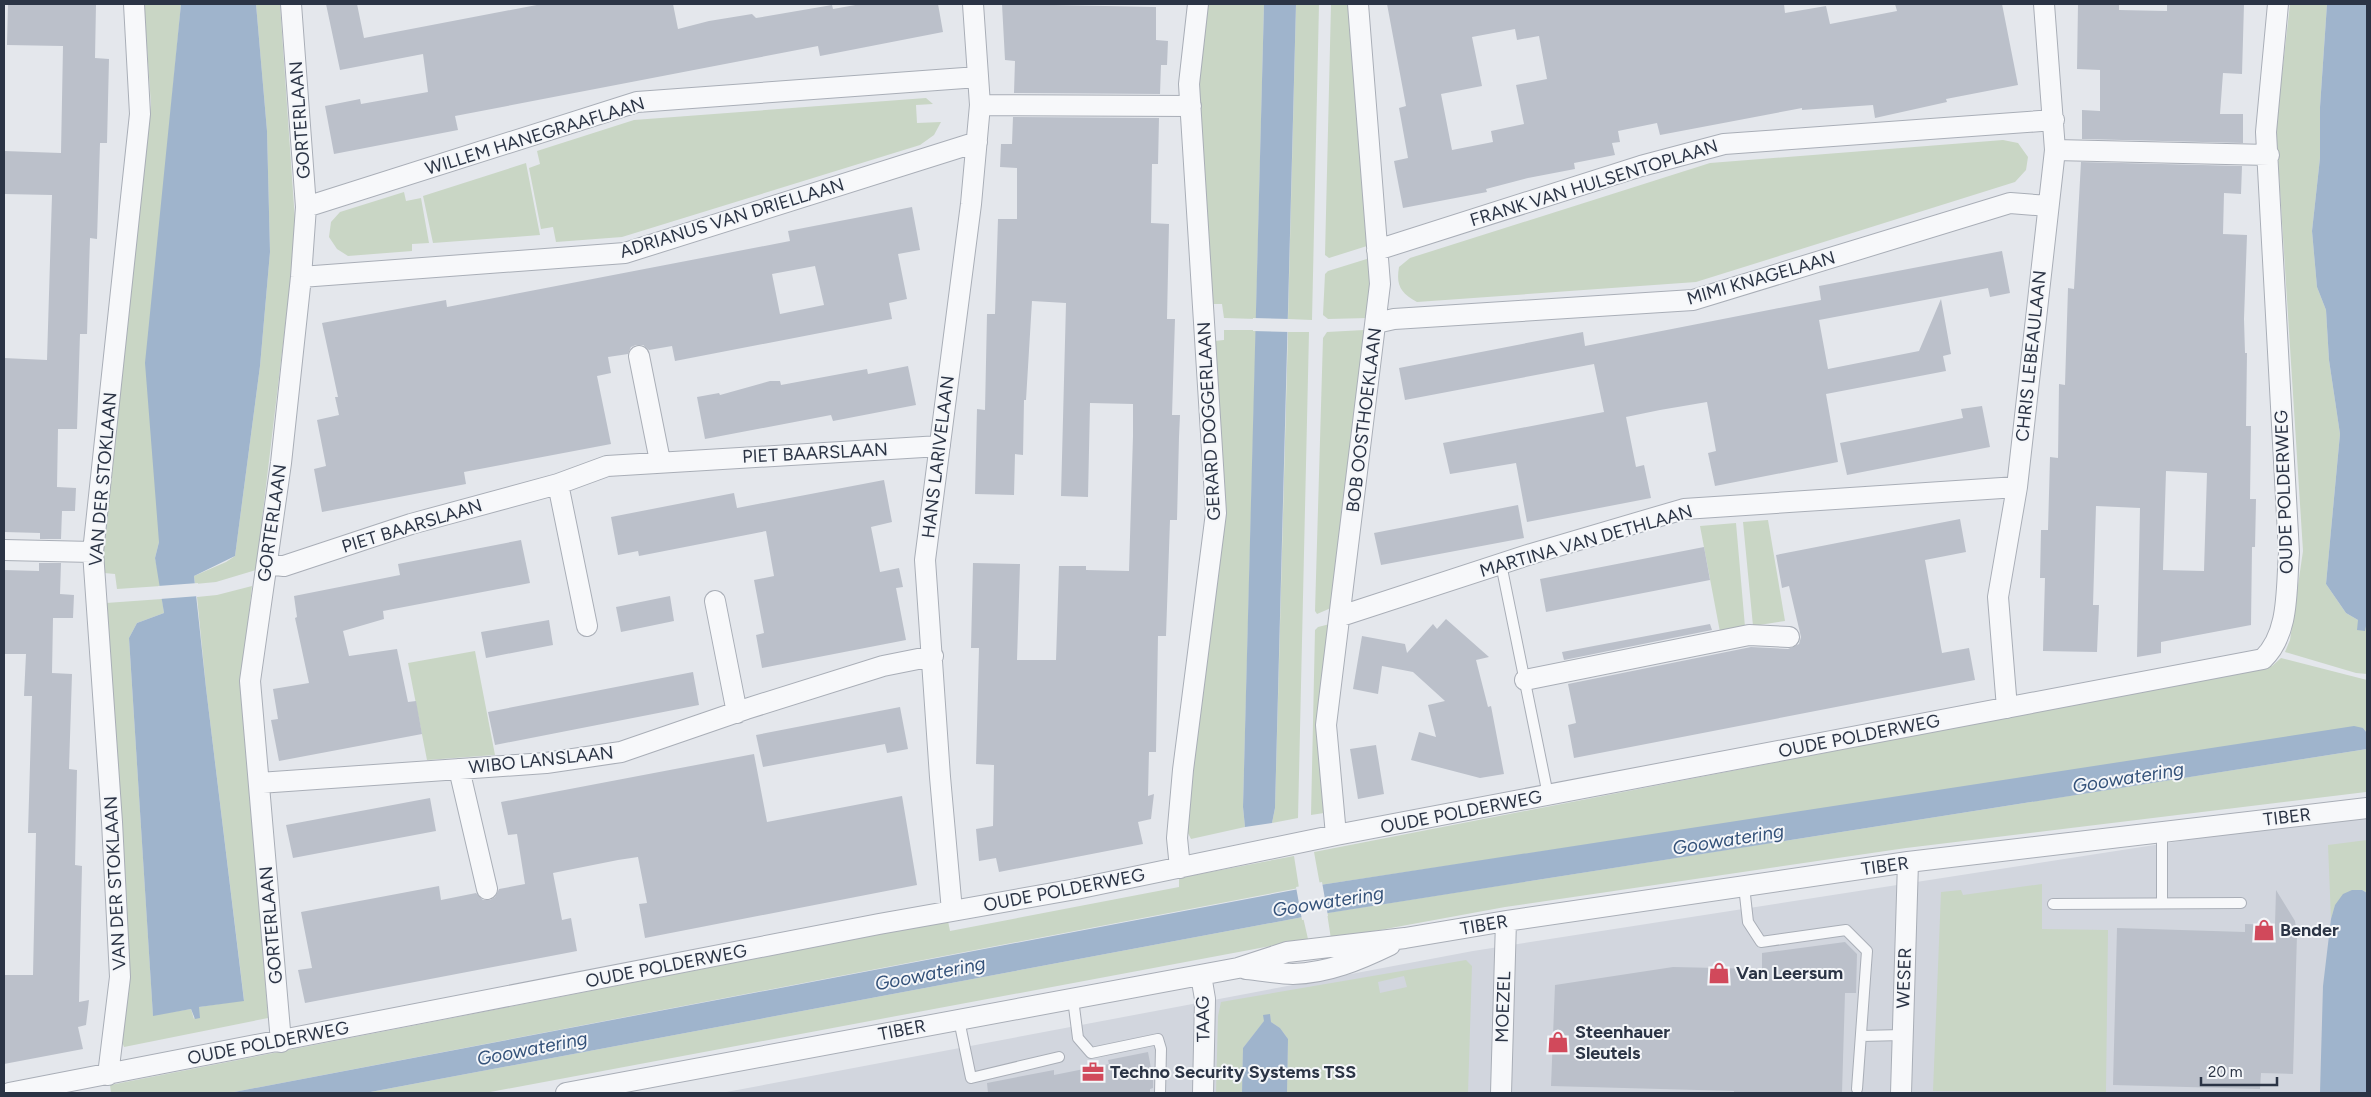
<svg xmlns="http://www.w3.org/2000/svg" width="2371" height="1097" viewBox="0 0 2371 1097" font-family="Figtree,sans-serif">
<rect width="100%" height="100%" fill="#e4e7ec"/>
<path fill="#d2d6de" d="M 2367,812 L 2367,1093 L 721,1093 L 1473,951 Z"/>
<path fill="#c9d6c5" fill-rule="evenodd" d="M 144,4 L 181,4 L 163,195 L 159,542 L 155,558 L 161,586 L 117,589 L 115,574 L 104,573 L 102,541 L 151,105 Z
M 256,4 L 280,4 L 296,235 L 256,570 L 216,582 L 195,584 L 194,576 L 226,562 L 235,556 L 260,366 L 270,252 L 267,131 Z
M 1207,4 L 1264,4 L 1256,319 L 1224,318 L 1222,304 L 1212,304 L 1197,84 Z
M 1296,4 L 1319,4 L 1312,320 L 1288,319 Z
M 1331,4 L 1348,4 L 1367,246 L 1329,258 L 1325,255 Z
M 2290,4 L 2327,4 L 2320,107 L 2320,158 L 2312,231 L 2317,287 L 2326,310 L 2329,360 L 2340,434 L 2326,584 L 2346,613 L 2358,620 L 2367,621 L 2367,674 L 2356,673 L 2285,652 L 2290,640 L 2303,551 L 2276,127 Z
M 926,98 L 933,104 L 916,105 L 917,123 L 941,122 L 934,135 L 920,145 L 622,237 L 556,242 L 553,227 L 541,229 L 529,168 L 540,164 L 537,151 L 634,120 Z
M 2003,140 L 2018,143 L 2028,157 L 2026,170 L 2015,182 L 1696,282 L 1417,302 C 1400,293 1396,285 1399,267 L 1410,258 L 1710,163 Z
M 526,163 L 540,235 L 433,243 L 423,196 Z
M 404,192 L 406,201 L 421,198 L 429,243 L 412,244 L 412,251 L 348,256 L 337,249 L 329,237 L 331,222 L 340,212 Z
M 1370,258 L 1372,286 L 1368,318 L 1328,319 L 1323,315 L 1325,274 L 1328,271 Z
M 1224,330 L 1256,330 L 1243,807 L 1245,827 L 1191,839 L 1185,827 L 1225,509 L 1214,341 L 1224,340 Z
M 1364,330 L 1366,332 L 1331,608 L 1317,614 L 1315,611 L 1323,338 L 1327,332 Z
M 1288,332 L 1309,332 L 1298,818 L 1272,823 L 1275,808 Z
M 1768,520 L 1785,621 L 1753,626 L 1743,522 Z
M 1736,523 L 1745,627 L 1720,632 L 1700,526 Z
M 252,586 L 242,680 L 268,1018 L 124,1047 L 121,1039 L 106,603 L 162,599 L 164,613 L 137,623 L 129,638 L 153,1015 L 191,1009 L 194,1019 L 199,1007 L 244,1000 L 206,688 L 197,597 L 217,595 Z
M 1330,624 L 1317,724 L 1324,813 L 1311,815 L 1315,630 L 1318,627 Z
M 475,651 L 495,755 L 427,760 L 408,663 Z
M 2281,658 L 2367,680 L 2367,733 L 2363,728 L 1320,885 L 1314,852 L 2272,666 Z
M 2367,749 L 2366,792 L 1906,848 L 1505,907 L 1331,939 L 1327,913 Z
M 2367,840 L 2367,893 L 2362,890 L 2335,905 L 2331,919 L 2328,845 Z
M 1294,856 L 1299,888 L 229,1093 L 111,1093 L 110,1085 L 948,921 L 950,931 L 1179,887 L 1179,878 Z
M 2042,884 L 2042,929 L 2108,930 L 2106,1093 L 1933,1091 L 1941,892 L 1961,890 L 1963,895 Z
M 1303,917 L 1308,939 L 485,1093 L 365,1093 Z
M 1466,960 L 1472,966 L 1468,1093 L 1287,1093 L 1288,1039 L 1280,1028 L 1271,1022 L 1270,1014 L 1243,1048 L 1242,1093 L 1216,1093 L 1218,1016 L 1221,1002 ZM 1404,976 L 1407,987 L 1380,993 L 1378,982 Z"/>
<path fill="#9fb4cc" d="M 181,4 L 256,4 L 267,131 L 270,252 L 260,366 L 235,556 L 194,576 L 206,688 L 244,1001 L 199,1007 L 200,1018 L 195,1019 L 191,1009 L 153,1016 L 129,638 L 137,623 L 164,613 L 155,558 L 159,542 L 145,363 Z
M 1264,4 L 1296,4 L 1275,808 L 1272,823 L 1245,827 L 1243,807 Z
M 2327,4 L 2367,4 L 2367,621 L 2365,631 L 2357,630 L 2358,620 L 2346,613 L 2326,584 L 2340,434 L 2329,360 L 2326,310 L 2317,287 L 2312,231 L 2320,158 L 2320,107 Z
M 2354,726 L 2363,728 L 2367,733 L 2367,749 L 1303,917 L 365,1093 L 229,1093 L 1320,885 Z
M 2352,890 L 2362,890 L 2367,893 L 2367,1093 L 2320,1093 L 2323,986 L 2331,919 L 2335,905 L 2343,894 Z
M 1270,1014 L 1271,1022 L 1280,1028 L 1288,1039 L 1287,1093 L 1242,1093 L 1243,1048 L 1264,1021 L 1263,1015 Z"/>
<path fill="#e4e7ec" d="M 1253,318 L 1290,319 L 1290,332 L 1253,331 Z
M 198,583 L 199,596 L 160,599 L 158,586 Z
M 1322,882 L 1328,916 L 1302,920 L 1296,887 Z"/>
<path fill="#bbc0ca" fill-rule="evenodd" d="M 8,4 L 96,4 L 95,58 L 109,59 L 107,143 L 100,143 L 97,239 L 90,238 L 87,334 L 80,334 L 77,429 L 58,429 L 57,487 L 76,488 L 75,511 L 62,511 L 61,539 L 40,539 L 40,533 L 4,532 L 4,358 L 47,360 L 52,195 L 4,194 L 4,151 L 61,153 L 63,46 L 7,45 Z
M 326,4 L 357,4 L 364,38 L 542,4 L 673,4 L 678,29 L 709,21 L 752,14 L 756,18 L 832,5 L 833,9 L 861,4 L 938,4 L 943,32 L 820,56 L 818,46 L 455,116 L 458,130 L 334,154 L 325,106 L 360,99 L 361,104 L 428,92 L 423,54 L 340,70 Z
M 1002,4 L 1156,7 L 1156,40 L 1168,41 L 1167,65 L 1161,65 L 1160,94 L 1014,93 L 1015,61 L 1005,60 Z
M 1387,4 L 1784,4 L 1785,13 L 1826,6 L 1830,24 L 1897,11 L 1895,4 L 2002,4 L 2018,85 L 1946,99 L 1947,102 L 1875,118 L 1873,105 L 1802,110 L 1802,108 L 1660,135 L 1657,123 L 1618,131 L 1620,142 L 1612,143 L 1615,155 L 1574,163 L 1575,169 L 1528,178 L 1486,189 L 1487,192 L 1403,208 L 1394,161 L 1408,158 L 1399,108 L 1406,106 ZM 1515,29 L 1517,40 L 1539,36 L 1547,79 L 1516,85 L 1524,124 L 1491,131 L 1493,142 L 1452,150 L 1441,94 L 1482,86 L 1472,37 Z
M 2078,4 L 2119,4 L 2119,10 L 2167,11 L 2167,4 L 2244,4 L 2242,74 L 2223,73 L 2220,114 L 2243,114 L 2243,143 L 2082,139 L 2082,110 L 2100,111 L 2100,70 L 2077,69 Z
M 1013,117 L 1159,118 L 1158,164 L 1152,164 L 1151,223 L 1169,224 L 1167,319 L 1175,319 L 1172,415 L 1180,415 L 1179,437 L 1177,520 L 1170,520 L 1166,636 L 1158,636 L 1156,752 L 1149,752 L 1148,796 L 1154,794 L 1151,819 L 1138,822 L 1143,844 L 999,872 L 996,858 L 979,861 L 976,829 L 993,826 L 994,765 L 976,764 L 979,648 L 971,648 L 973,563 L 1020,564 L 1017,660 L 1056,660 L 1059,566 L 1086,566 L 1086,570 L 1129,571 L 1133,436 L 1133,404 L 1090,403 L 1088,497 L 1061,496 L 1066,303 L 1032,301 L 1026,400 L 1024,400 L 1023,455 L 1015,454 L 1014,495 L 975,494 L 977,409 L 985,410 L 987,314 L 995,314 L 998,219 L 1017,219 L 1017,168 L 1000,167 L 1001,144 L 1012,144 Z
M 2081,162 L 2242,166 L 2241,194 L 2224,193 L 2223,234 L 2247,235 L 2244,319 L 2245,353 L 2247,353 L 2246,426 L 2251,426 L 2250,499 L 2256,499 L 2255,547 L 2252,547 L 2251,625 L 2161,642 L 2161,653 L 2137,657 L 2140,508 L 2096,506 L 2093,605 L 2099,605 L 2097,652 L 2043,651 L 2045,578 L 2040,578 L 2041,530 L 2048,530 L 2050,457 L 2058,458 L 2059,384 L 2065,385 L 2068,288 L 2074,289 ZM 2166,471 L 2207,473 L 2204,571 L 2163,570 Z
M 912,207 L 920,250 L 898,254 L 907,299 L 889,303 L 892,319 L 675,361 L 672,346 L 649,350 L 643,345 L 636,345 L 631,347 L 628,354 L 608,357 L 611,373 L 597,376 L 611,444 L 464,472 L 466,484 L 322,512 L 314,469 L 326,466 L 317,420 L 339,415 L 335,397 L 338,397 L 322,323 L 446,300 L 447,307 L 790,241 L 788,231 ZM 815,266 L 824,305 L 780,314 L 772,274 Z
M 2002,251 L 2010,293 L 1990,297 L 1988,288 L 1819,320 L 1828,369 L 1919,351 L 1941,299 L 1951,354 L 1943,356 L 1946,371 L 1826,394 L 1838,462 L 1715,486 L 1708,453 L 1716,451 L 1707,402 L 1660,410 L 1626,417 L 1636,467 L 1644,465 L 1651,498 L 1527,522 L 1516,463 L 1450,474 L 1443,443 L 1604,412 L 1594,364 L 1405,400 L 1399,368 L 1583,332 L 1585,346 L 1774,309 L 1821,300 L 1819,286 Z
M 908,366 L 916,405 L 833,421 L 831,415 L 705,439 L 697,397 L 719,393 L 720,395 L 770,381 L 780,381 L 781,385 L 867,369 L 868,374 Z
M 1982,406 L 1990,447 L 1847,475 L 1840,443 L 1963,418 L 1961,409 Z
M 884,480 L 892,522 L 871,527 L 880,572 L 899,568 L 903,587 L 896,588 L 906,640 L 762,668 L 756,635 L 764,633 L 754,580 L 774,576 L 766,531 L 639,556 L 638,551 L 618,555 L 611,517 L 734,493 L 737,508 Z
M 1518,505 L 1524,538 L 1381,565 L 1374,533 Z
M 1960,519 L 1966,552 L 1925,560 L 1942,653 L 1969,648 L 1975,680 L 1574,758 L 1568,725 L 1576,723 L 1568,684 L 1751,647 L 1788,649 L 1799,644 L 1801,637 L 1789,586 L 1782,588 L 1776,555 Z
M 521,540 L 530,583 L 383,611 L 384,619 L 343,631 L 349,656 L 397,649 L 408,702 L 416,701 L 422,734 L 279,761 L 271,720 L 278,719 L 273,689 L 309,683 L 295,618 L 297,617 L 294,596 L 400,575 L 398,564 Z
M 1704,547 L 1710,580 L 1546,612 L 1540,579 Z
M 39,563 L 61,563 L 60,594 L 74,595 L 73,618 L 53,618 L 52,673 L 72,674 L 69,769 L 77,770 L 75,865 L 82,866 L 79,1002 L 89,1000 L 86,1025 L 78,1027 L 83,1049 L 4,1064 L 4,975 L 33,975 L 36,833 L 28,833 L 32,696 L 24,696 L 26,654 L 4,654 L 4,570 L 39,571 Z
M 670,596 L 674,621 L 621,632 L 616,607 Z
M 1446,619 L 1489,657 L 1476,660 L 1488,707 L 1491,706 L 1504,774 L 1480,778 L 1411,760 L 1419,732 L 1436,737 L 1428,705 L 1445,701 L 1413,672 L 1382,666 L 1378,694 L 1353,689 L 1362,636 L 1405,644 L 1407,653 L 1433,624 L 1437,629 Z
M 549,620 L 553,645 L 486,658 L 481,632 Z
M 1710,624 L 1712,630 L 1564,660 L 1562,652 Z
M 693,672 L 699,705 L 495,745 L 488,712 Z
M 900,707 L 908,749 L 887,753 L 885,744 L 763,767 L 756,735 Z
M 1376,745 L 1384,794 L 1358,799 L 1350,749 Z
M 754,754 L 767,822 L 902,796 L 917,885 L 645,938 L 639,904 L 647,903 L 638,857 L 618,860 L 553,873 L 562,920 L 571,918 L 577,951 L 305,1003 L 298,970 L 312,968 L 301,912 L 439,886 L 441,900 L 476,893 L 483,900 L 490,900 L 495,897 L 499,889 L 525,884 L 517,834 L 508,835 L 501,802 Z
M 430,798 L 436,831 L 293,858 L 286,825 Z
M 2276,890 L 2295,921 L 2297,934 L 2293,1074 L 2261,1073 L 2260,1089 L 2113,1085 L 2117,928 L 2245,932 L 2245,924 L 2275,925 Z
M 1845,942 L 1857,954 L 1856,993 L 1845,993 L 1842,1093 L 1734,1093 L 1734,1091 L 1551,1086 L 1555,985 L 1673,967 L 1762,969 L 1762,953 Z
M 1148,1052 L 1153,1079 L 1153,1088 L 1150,1089 L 1150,1093 L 988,1093 L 987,1083 L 1054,1070 L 1054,1075 L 1109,1064 L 1108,1060 Z"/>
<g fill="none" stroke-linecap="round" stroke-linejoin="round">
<g stroke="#a9aeb7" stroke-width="12">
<path id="lane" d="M 1501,564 L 1548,795
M 2162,832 L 2162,903
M 1744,886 L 1748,922 L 1761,942 L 1846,930 L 1867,951 L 1857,1089
M 2053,904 L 2241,903
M 1073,999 L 1078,1038 L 1091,1053 L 1158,1039 L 1161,1049 L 1160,1093
M 959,1020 L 971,1078 L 1059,1057
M 1861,1036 L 1902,1035"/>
</g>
<g stroke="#a9aeb7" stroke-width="22">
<path id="street" d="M 980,105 L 1191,106
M 2055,150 L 2269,155
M 306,207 L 637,102 L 978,77
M 1377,250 L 1641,166 L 1724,144 L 2054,120
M 301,277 L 625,253 L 977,142
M 1376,323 L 1394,319 L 1693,300 L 2010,203 L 2048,206
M 639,356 L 660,461
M 558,484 L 587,626
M 4,550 L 93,552
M 267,564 L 284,566 L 411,524 L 558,484 L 607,466 L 940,446
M 715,601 L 737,713
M 1341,616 L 1531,554 L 1684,509 L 2017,487
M 1525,680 L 1749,635 L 1789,637
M 2007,708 L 1998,597 L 2017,487 L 2055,150 L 2044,4
M 459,769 L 487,889
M 259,783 L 546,763 L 621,752 L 746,709 L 883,666 L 933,656
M 1336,835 L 1326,725 L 1380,284 L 1358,4
M 1180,868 L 1177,838 L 1183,770 L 1216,513 L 1189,84 L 1198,4
M 952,911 L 940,777 L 925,560 L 971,204 L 980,105 L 973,4
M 1246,969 C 1261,970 1278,974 1293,974 C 1328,973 1359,960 1390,945
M 1201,975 L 1205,999 L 1203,1093
M 281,1042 L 250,681 L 281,463 L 301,277 L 306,207 L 291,4
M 108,1075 L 120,977 L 112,822 L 93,552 L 140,114 L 134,4
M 9,1093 L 879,924 L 1076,889 L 1336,835 L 2263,659 C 2290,633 2286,588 2289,553 L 2266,132 L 2278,4
M 566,1093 L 1238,968 L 1287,952 L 1405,938 L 1506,921 L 1908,862 L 2367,808
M 1501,1093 L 1506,921
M 1901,1093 L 1908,862"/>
</g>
<use href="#lane" stroke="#f7f8fa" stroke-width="10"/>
<use href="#street" stroke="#f7f8fa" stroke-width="20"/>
</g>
<defs>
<g id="shop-bare" transform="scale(1.725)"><path d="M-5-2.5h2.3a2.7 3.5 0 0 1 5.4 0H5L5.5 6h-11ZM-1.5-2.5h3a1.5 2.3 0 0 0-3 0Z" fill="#d1495b" stroke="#f4f6f9" stroke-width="2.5" paint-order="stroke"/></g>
<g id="office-bare" transform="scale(1.725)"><path d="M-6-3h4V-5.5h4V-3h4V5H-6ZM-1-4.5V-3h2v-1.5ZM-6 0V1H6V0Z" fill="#d1495b" stroke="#f4f6f9" stroke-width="2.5" paint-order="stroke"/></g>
</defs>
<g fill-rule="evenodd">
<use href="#shop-bare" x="2264" y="930"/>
<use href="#shop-bare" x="1719" y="973"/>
<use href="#shop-bare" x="1558" y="1042"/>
<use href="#office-bare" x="1093" y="1072"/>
</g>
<g text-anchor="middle" stroke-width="4" stroke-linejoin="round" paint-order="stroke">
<g font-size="18" fill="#2b3445" stroke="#f4f6f9">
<text transform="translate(300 120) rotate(-94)" y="6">GORTERLAAN</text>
<text transform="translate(535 136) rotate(-17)" y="6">WILLEM HANEGRAAFLAAN</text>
<text transform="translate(1594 183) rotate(-17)" y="6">FRANK VAN HULSENTOPLAAN</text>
<text transform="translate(732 218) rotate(-17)" y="6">ADRIANUS VAN DRIELLAAN</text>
<text transform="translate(1761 278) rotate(-16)" y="6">MIMI KNAGELAAN</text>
<text transform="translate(2031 356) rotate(-84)" y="6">CHRIS LEBEAULAAN</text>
<text transform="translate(1364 420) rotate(-83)" y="6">BOB OOSTHOEKLAAN</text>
<text transform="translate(1209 421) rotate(-93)" y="6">GERARD DOGGERLAAN</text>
<text transform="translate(815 453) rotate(-3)" y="6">PIET BAARSLAAN</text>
<text transform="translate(938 457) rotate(-83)" y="6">HANS LARIVELAAN</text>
<text transform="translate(103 479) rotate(-85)" y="6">VAN DER STOKLAAN</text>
<text transform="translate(2284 492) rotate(-92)" y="6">OUDE POLDERWEG</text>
<text transform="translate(272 523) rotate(-82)" y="6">GORTERLAAN</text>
<text transform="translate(412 526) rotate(-17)" y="6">PIET BAARSLAAN</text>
<text transform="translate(1586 541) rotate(-16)" y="6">MARTINA VAN DETHLAAN</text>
<text transform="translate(1859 736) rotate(-11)" y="6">OUDE POLDERWEG</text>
<text transform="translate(541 760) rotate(-6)" y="6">WIBO LANSLAAN</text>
<text transform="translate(1461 812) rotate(-11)" y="6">OUDE POLDERWEG</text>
<text transform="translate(2287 817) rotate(-7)" y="6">TIBER</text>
<text transform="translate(1885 866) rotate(-8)" y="6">TIBER</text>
<text transform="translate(115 883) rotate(-93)" y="6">VAN DER STOKLAAN</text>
<text transform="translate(1064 890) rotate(-11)" y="6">OUDE POLDERWEG</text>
<text transform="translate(271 925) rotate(-95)" y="6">GORTERLAAN</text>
<text transform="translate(1484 925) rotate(-10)" y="6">TIBER</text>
<text transform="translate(666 966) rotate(-11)" y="6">OUDE POLDERWEG</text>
<text transform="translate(1904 978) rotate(-88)" y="6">WESER</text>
<text transform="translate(1503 1007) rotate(-88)" y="6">MOEZEL</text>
<text transform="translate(1203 1019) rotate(-91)" y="6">TAAG</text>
<text transform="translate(902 1030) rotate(-11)" y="6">TIBER</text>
<text transform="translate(268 1043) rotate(-11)" y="6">OUDE POLDERWEG</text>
</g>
<g font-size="18" font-weight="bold" fill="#2b3445" stroke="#f4f6f9" text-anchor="start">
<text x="2280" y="936">Bender</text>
<text x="1736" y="979">Van Leersum</text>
<text x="1575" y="1038">Steenhauer<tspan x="1575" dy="21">Sleutels</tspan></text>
<text x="1110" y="1078">Techno Security Systems TSS</text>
</g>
<g font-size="19" font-style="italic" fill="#34527a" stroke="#f4f6f9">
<text transform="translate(2128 777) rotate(-9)" y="7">Goowatering</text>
<text transform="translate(1728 839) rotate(-9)" y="7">Goowatering</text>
<text transform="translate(1328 901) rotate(-9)" y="7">Goowatering</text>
<text transform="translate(930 973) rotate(-11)" y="7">Goowatering</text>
<text transform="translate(532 1048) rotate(-11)" y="7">Goowatering</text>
</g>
</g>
<rect width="2371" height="1097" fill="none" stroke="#2b3445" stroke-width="10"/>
<path d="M2201 1077v8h76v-8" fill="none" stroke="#2b3445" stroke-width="2.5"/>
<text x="2208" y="1077" font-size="15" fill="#2b3445" stroke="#f4f6f9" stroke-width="4" paint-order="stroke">20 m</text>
</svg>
